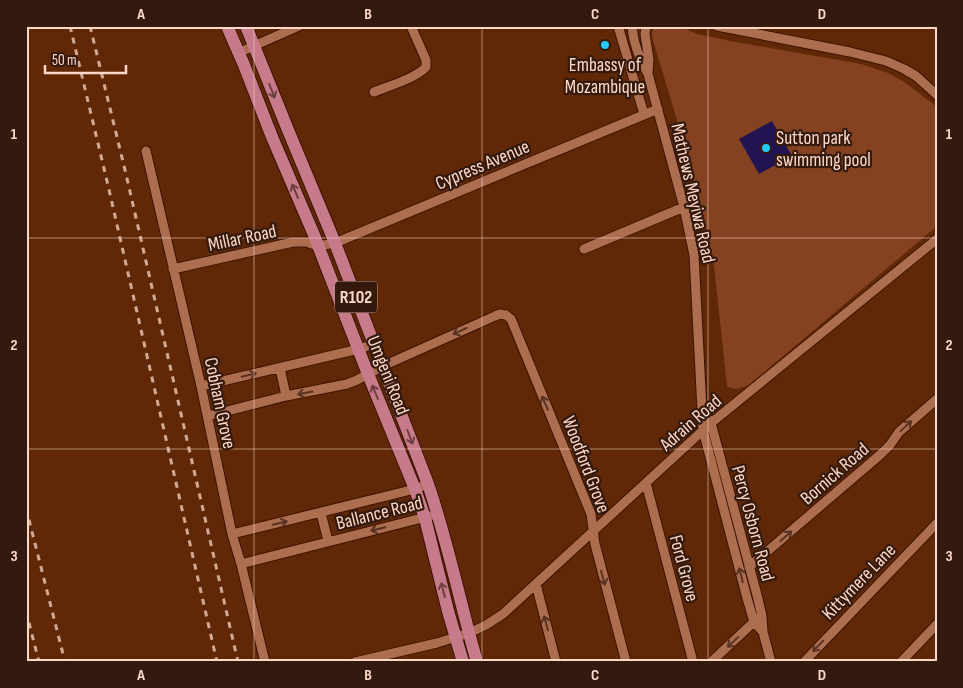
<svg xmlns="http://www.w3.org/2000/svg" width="963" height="688" viewBox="0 0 963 688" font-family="'Sofia Sans Condensed',sans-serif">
<rect width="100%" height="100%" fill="#602807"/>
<path fill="#844220" d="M 653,26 L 679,26 L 697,34 L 730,41 L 861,64 L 888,73 L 903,81 L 937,107 L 937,226 L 749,385 C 741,388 735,391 727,386 L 714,266 L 700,203 L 680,130 L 652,37 Z"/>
<path fill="#221452" d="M 772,121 L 792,156 L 759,174 L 739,139 Z"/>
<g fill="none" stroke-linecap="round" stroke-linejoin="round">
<g stroke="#3d1300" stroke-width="11">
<path id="street" d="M 618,26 L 644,114
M 632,26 C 633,42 640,60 648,74 L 684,207 L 694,255 L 703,430 L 747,598 L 754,622 L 763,632
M 646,26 L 645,34 L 649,60 L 648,73
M 717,26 L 850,52 L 886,61 L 904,69 L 916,76 L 937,95
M 238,53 L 299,26
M 374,92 C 389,86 416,78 426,67 L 426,60 L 411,26
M 146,151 L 201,386 L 232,534 L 241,564 L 265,662
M 584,249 L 684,207
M 173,269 L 293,242 L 306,242 L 318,246 L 335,243 L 658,109
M 280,368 L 286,396
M 201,386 L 359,349 L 374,344
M 208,416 L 286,396 L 347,384 L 357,380 L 383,366 L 495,316 L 500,314 L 506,315 L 511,319 L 591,514 L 595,544 L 626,662
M 709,420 L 711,423 L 757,595 L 762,616 L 763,632 L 771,662
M 646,483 L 693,662
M 321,513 L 328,541
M 232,534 L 415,489 L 428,484
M 241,564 L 430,516
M 749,567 L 881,454 L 890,445 L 899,432 L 937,399
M 536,584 L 556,662
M 355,662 L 437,643 L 469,633 L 486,625 L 503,614 L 711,423 L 937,239
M 711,662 L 757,619
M 804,662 L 937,523
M 901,662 L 937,624"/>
</g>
<g stroke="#3d1300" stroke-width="14">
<path id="primary" d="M 227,26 L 244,65 L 272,137 L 314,235 L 368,374 L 415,489 L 425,518 L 448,611 L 463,662
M 246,26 L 288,130 L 335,243 L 428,484 C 448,542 460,603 477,662"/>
</g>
<use href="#street" stroke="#ad6e50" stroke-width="9"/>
<use href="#primary" stroke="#c67a8a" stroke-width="12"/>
<path stroke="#d2aa94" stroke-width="3" stroke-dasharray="6 6" stroke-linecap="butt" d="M 70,26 L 107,181 L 217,662
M 90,26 L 125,170 L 238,662
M 26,508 L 65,662
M 26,611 L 39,662"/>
</g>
<defs><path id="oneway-shaft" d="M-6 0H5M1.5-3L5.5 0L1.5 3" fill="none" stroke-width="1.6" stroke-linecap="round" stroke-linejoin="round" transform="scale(1.25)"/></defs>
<g stroke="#6e4040">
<use href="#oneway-shaft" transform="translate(272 91) rotate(69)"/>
<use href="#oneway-shaft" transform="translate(295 191) rotate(-113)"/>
<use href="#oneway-shaft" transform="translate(375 392) rotate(-113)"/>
<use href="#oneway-shaft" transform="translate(410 437) rotate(69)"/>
<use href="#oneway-shaft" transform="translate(443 590) rotate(-104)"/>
</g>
<g stroke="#583322">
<use href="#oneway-shaft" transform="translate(460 331) rotate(156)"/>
<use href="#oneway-shaft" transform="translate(249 375) rotate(-13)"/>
<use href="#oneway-shaft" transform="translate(305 393) rotate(169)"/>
<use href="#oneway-shaft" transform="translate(545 403) rotate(-113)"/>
<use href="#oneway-shaft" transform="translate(906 426) rotate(-43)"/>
<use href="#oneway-shaft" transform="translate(280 523) rotate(-13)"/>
<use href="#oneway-shaft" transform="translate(378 529) rotate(167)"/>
<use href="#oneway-shaft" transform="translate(786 536) rotate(-41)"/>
<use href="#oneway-shaft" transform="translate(741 575) rotate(-104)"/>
<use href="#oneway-shaft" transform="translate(603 578) rotate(75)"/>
<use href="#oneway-shaft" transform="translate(546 623) rotate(-105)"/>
<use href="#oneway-shaft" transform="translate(733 642) rotate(137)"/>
<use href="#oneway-shaft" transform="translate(818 646) rotate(134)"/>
</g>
<path fill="none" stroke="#fbd8c7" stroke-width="1" stroke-opacity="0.55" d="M 254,26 L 254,662M 482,26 L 482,662M 708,26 L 708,662M 26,238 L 937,238M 26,449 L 937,449"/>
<g fill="#22c9fd" stroke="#341a0e" stroke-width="2">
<circle cx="605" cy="45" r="5"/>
<circle cx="766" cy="148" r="5"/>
</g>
<g text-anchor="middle" stroke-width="4.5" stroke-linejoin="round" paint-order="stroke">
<rect fill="#341a0e" stroke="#bf9f90" stroke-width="1" x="335" y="281.5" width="42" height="31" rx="4"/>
<g font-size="18" font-weight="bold" fill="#fbd8c7">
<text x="356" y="303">R102</text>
</g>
<g font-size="19" fill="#fbd8c7" stroke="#341a0e">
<text x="605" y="71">Embassy of<tspan x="605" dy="22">Mozambique</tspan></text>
<text x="776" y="144" text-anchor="start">Sutton park<tspan x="776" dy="22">swimming pool</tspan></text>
</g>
<g font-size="19" fill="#fbd8c7" stroke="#341a0e">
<text transform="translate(482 164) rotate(-23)" y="7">Cypress Avenue</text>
<text transform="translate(694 193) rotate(77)" y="7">Mathews Meyiwa Road</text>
<text transform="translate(242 237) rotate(-12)" y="7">Millar Road</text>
<text transform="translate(389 375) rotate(68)" y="7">Umgeni Road</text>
<text transform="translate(221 403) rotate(78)" y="7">Cobham Grove</text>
<text transform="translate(690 422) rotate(-41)" y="7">Adrain Road</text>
<text transform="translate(587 464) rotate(69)" y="7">Woodford Grove</text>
<text transform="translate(834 473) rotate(-41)" y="7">Bornick Road</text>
<text transform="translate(379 512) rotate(-14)" y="7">Ballance Road</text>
<text transform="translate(754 523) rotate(75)" y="7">Percy Osborn Road</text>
<text transform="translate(685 568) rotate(75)" y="7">Ford Grove</text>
<text transform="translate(858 581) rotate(-46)" y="7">Kittymere Lane</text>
</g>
</g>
<rect width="963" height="688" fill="none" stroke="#341a0e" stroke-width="55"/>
<path d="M45 65v8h81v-8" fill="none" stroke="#fbd8c7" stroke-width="2.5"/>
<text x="52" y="65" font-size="15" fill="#fbd8c7" stroke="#341a0e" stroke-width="4" paint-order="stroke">50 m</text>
<rect x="28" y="28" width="908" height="632" fill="none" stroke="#fbd8c7" stroke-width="2"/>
<g font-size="16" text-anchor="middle" font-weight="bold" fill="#fbd8c7">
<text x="141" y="19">A</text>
<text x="368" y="19">B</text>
<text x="595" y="19">C</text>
<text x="822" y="19">D</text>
<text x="14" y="139">1</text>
<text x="949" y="139">1</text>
<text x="14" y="350">2</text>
<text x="949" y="350">2</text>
<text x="14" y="561">3</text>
<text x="949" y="561">3</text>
<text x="141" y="680">A</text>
<text x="368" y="680">B</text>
<text x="595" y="680">C</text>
<text x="822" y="680">D</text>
</g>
</svg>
